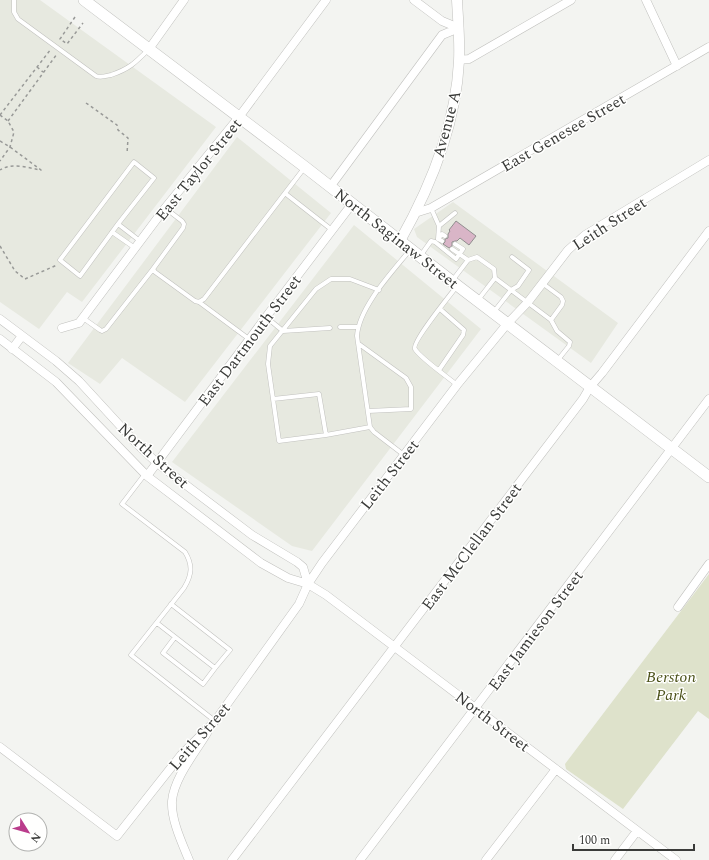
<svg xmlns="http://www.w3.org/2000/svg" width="709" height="860" viewBox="0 0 709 860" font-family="Spectral,serif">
<rect width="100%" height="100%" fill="#f3f4f1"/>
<path fill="#e7e9e0" d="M 0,0 L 40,0 L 216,127 L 82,302 L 67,292 L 39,329 L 0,302 Z
M 237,137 L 331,213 L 185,402 L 122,358 L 100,384 L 68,363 Z
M 453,202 L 618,323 L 591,363 L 417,237 L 414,229 Z
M 354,225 L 481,329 L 312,551 L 292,546 L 172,462 Z"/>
<path fill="#dee2cb" d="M 709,574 L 709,719 L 698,711 L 623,809 L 566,769 L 565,764 Z"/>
<path fill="#d9b5c7" stroke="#918e8f" d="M 456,221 L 476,236 L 469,245 L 460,238 L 457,241 L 455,241 L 452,242 L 452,246 L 449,248 L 443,244 L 445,242 L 445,239 L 448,238 L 448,234 L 450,231 L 449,230 Z"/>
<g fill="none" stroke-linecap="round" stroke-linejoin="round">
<g stroke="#c1c1be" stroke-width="5">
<path id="service" d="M 14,0 L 14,12 L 18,19 L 96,76 C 101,78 106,76 111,75 C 129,69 135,63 148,50
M 134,162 L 154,178 L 118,224 L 80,276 L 60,260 Z
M 286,194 L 332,230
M 431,208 L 439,226 L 438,239 L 442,241
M 118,224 L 140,241
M 439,226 L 455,213
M 112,232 L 135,248
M 438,239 L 442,234 L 445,236
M 452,249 L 468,260 L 452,281
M 421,255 L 431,241 L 435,242 L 456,259 L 463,249 L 455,244
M 468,260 L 477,257 L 494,269 L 495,278
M 153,269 L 183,228 L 184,224 L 182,221 L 165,208
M 542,283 L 561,297 L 563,301 L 562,305 L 551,320
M 457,286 C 451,294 411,343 415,349 C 419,357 449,378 457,385
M 478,300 L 495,278 L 551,320 L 557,331 L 570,342 L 569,346 L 557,361
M 199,302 L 249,339
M 493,313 L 511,290 L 518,286 L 529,270 L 512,257
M 266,317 L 283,331 L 330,328
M 83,318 L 100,330 L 102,331 L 106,329 L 153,269 L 155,272 L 195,301 L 199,302 L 204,299 L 305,167
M 340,327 L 358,327
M 359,344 L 406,378 L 411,387 L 411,409 L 368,411
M 439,370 L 463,335 L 464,330 L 440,309
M 273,399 L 319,394 L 326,435
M 370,427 L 326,435 L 279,441 L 268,364 L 270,346 L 316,289 L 331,279 L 350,279 L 379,290
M 404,455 L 374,432 L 370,427 L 357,336 C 359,307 392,272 410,250
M 145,474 L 122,504 L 185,552 C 193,565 192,575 184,588 L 131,655 L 215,721
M 157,623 L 215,668 L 230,650 L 171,604
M 175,637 L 163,653 L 203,684 L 215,668"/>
</g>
<g stroke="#c1c1be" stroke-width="9">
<path id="minor" d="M 414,0 L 442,21 L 459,28
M 646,0 L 677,66
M 149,49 L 184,0
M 459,60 L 469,59 L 571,0
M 330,187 L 442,35 L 459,28
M 415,213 L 431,208 L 709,47
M 0,319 L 56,361 L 79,381 L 136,443 L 157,463 L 252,535 L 297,562 L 303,567 L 308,584
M 62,328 L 79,323 L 165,208 L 239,117 L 326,0
M 0,339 L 56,382 L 147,476 L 261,563 L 288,578 L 308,584 L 326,595 L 676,860
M 12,349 L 22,336
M 147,476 L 266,317 L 352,204
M 678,607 L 709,564
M 0,747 L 117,836 L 181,755 L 215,721 L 299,604 L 308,584 L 322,563 L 457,385 L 507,324 L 528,302 L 568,250 L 585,235 L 709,160
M 189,860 C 182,843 171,820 172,801 C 174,778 195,753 207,733
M 232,860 L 583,399 L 590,387 L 602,373 L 709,231
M 360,860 L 709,399
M 486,860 L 556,769
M 615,860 L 637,831"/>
</g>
<g stroke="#c1c1be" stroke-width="11">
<path id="tertiary" d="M 400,241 C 431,186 456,125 459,61 C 460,41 458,20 457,0"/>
</g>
<g stroke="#c1c1be" stroke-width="12">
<path id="secondary" d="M 84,0 L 305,167 L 458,286 L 709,477"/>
</g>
<path stroke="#989997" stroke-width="1.5" stroke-dasharray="3 3" stroke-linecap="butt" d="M 75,17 L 60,39 L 67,44 L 83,23
M 37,67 L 43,72
M 86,103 L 117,125 L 118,130 L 128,138 L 127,154
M 0,115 L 51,49
M 0,115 L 8,121 L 14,132 L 10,147 L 0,161
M 8,121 L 57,54
M 0,141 L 10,147 L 41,170 C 28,168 12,162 0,170
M 0,246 L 15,271 L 25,279 L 57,265"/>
<use href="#service" stroke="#fff" stroke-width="4"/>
<use href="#minor" stroke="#fff" stroke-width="8"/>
<use href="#tertiary" stroke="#fff" stroke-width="10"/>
<use href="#secondary" stroke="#fff" stroke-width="11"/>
</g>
<g text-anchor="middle" stroke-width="3" stroke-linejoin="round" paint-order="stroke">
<g font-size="16" fill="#3a3b39" stroke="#fffffe">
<text transform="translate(446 124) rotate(-75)" y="6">Avenue A</text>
<text transform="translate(563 132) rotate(-30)" y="6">East Genesee Street</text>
<text transform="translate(198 169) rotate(-51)" y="6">East Taylor Street</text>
<text transform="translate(609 223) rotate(-33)" y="6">Leith Street</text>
<text transform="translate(397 238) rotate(38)" y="6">North Saginaw Street</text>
<text transform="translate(249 340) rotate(-53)" y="6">East Dartmouth Street</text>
<text transform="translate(154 455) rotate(42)" y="6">North Street</text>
<text transform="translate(389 474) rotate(-52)" y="6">Leith Street</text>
<text transform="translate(471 546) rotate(-53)" y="6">East McClellan Street</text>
<text transform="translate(535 630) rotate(-53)" y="6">East Jamieson Street</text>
<text transform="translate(493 721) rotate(37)" y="6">North Street</text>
<text transform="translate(199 736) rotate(-49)" y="6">Leith Street</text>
</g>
<g font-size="16" font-style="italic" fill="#4c521a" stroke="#fffffe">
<text x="671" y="682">Berston<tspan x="671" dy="18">Park</tspan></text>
</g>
</g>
<g transform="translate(28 832) rotate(127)"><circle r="19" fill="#fffffe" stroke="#b0b1af"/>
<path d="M0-3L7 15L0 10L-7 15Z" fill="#ba3c8b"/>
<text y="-6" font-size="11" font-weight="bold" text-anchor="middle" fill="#3a3b39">N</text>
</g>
<path d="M573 844v6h121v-6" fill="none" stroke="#3a3b39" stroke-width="2"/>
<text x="579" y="844" font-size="12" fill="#3a3b39" stroke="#fffffe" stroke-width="3" paint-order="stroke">100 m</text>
</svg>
